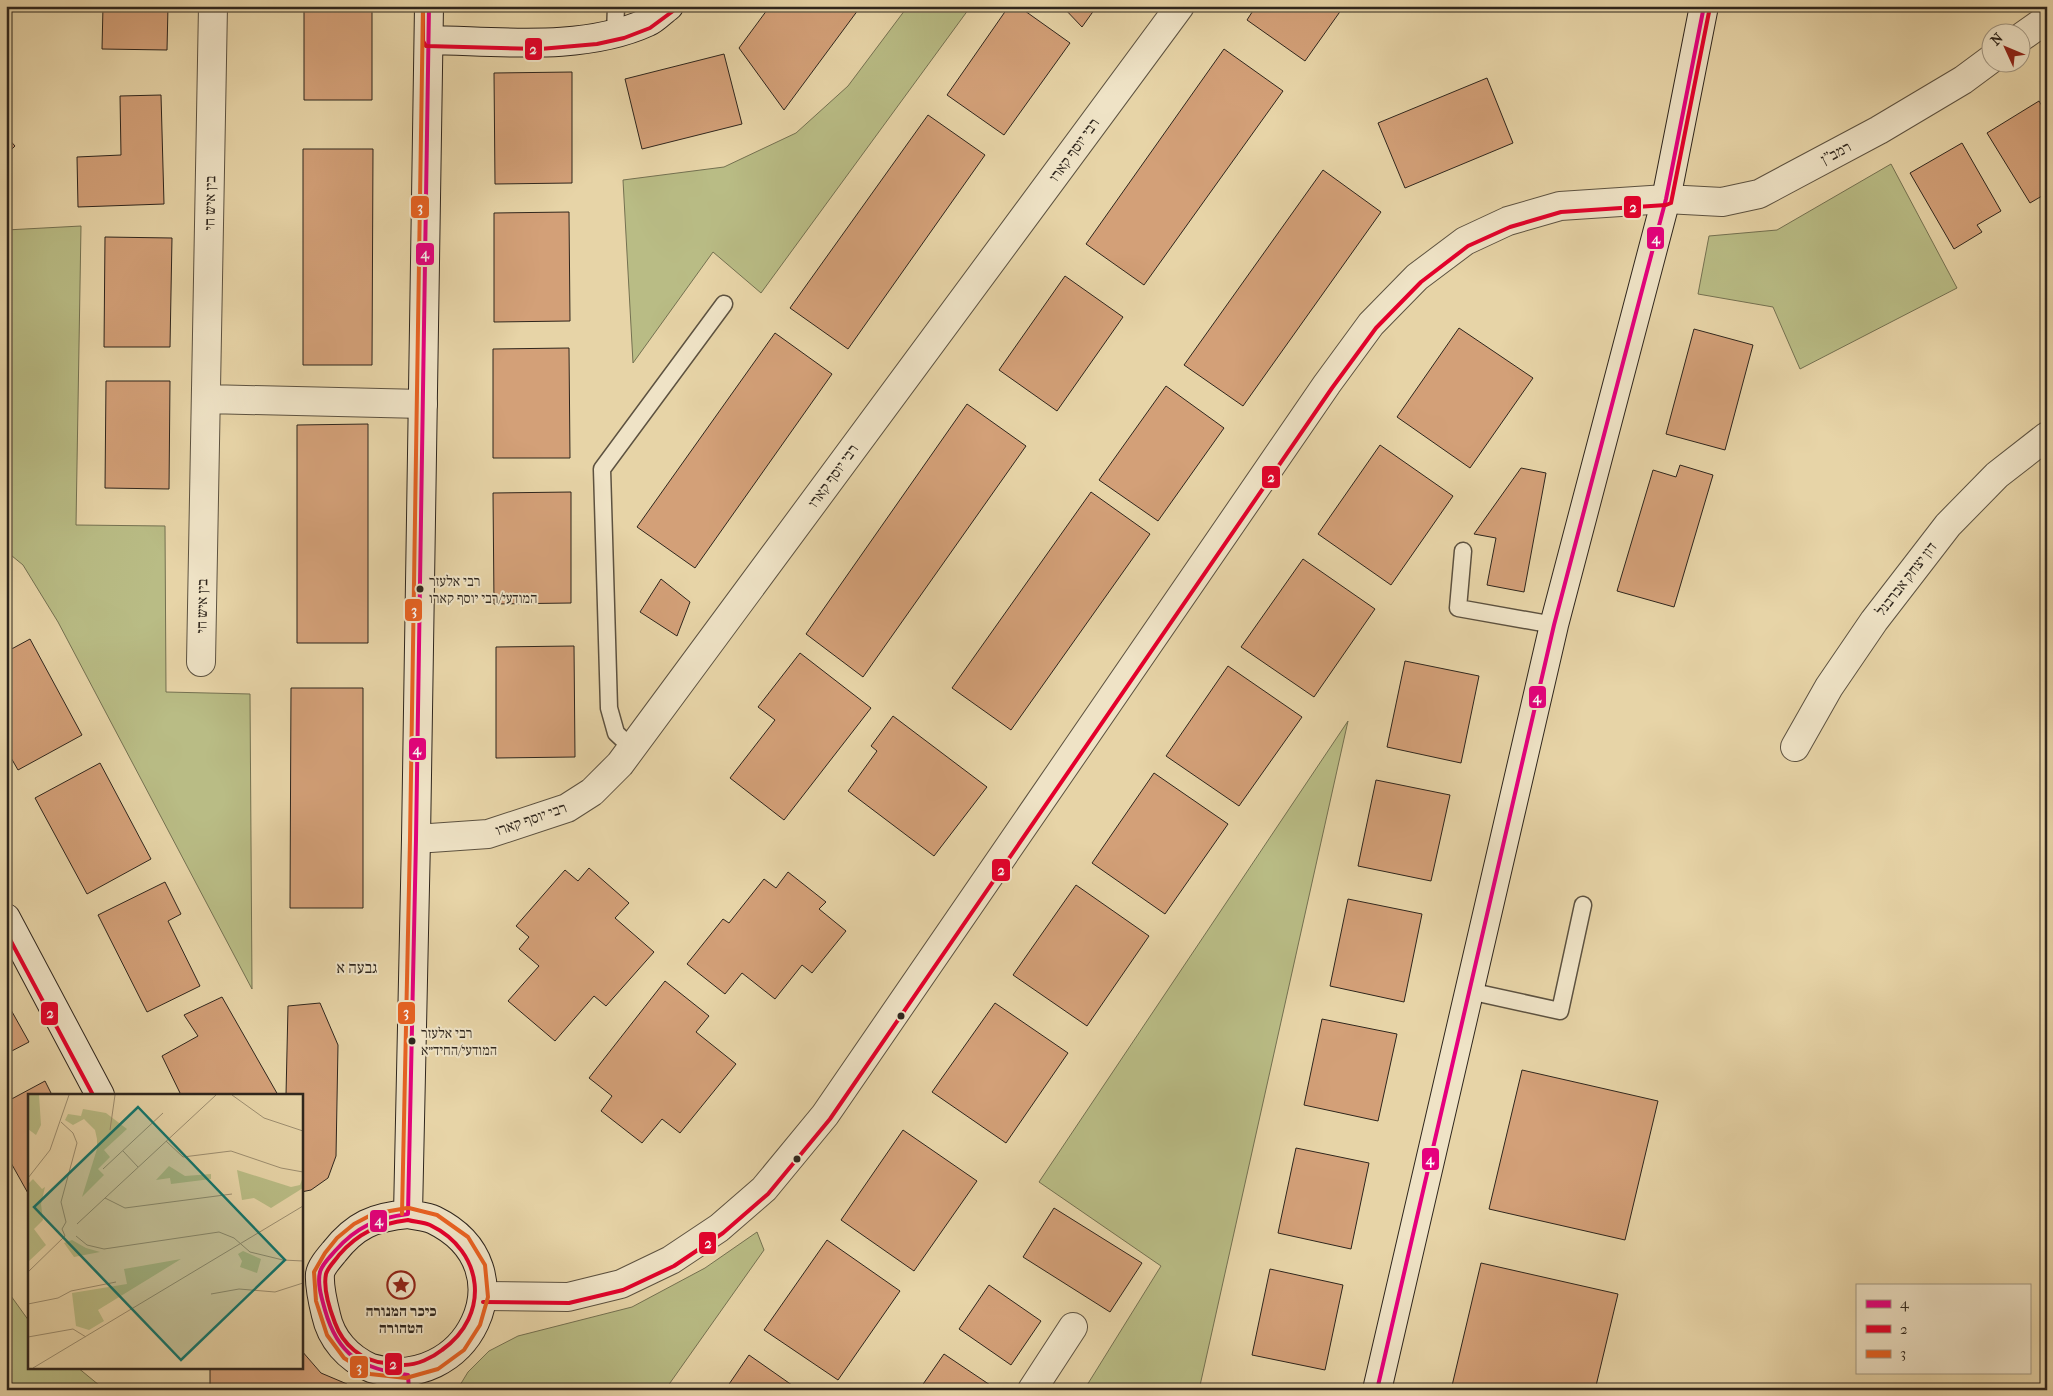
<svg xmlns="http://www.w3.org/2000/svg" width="2053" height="1396" viewBox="0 0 2053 1396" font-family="'IM FELL French Canon','Frank Ruhl Libre',serif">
<rect width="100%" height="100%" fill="#e7d4a7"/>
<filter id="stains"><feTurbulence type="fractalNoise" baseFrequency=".004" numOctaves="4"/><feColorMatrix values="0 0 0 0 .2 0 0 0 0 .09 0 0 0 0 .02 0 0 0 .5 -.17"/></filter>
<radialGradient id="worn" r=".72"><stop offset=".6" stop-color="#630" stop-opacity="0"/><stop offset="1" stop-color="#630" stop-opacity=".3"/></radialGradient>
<path fill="#b9bc85" stroke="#747151" d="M 908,6 L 971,6 L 761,293 L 713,252 L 633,363 L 623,180 L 724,167 L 796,133 L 848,86 Z
M 1891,164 L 1957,288 L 1800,369 L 1773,307 L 1698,294 L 1709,236 L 1777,230 Z
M 81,226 L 76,525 L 165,526 L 166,692 L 250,694 L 252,989 L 58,622 L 23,565 L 6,551 L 6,230 Z
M 1348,721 L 1199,1390 L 1084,1390 L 1161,1266 L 1039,1182 Z
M 757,1232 L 764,1250 L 665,1390 L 457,1390 L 468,1372 L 489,1351 L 518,1336 L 632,1307 L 705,1268 Z
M 6,1289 L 29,1321 L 29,1367 L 77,1367 L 105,1390 L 6,1390 Z"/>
<path fill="#d3a078" stroke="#2f261d" d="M 103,6 L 168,6 L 167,50 L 102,49 Z
M 304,6 L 372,6 L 372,100 L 304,100 Z
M 770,6 L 861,6 L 784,110 L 739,48 Z
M 1009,6 L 1018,6 L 1070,43 L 1004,135 L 947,95 Z
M 1062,6 L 1097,6 L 1082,27 Z
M 1256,6 L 1344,6 L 1305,61 L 1247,20 Z
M 1224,49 L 1283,91 L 1144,285 L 1086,244 Z
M 724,54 L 742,124 L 642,149 L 625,79 Z
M 572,72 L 572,183 L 495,184 L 494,73 Z
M 1487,78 L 1513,143 L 1405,188 L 1378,123 Z
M 161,95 L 164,204 L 78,207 L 77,157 L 121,155 L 120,96 Z
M 2039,101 L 2047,114 L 2047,193 L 2030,203 L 1987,133 Z
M 928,115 L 985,155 L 848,349 L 790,308 Z
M 6,136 L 15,146 L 6,155 Z
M 1962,143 L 2001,211 L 1977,225 L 1982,232 L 1954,249 L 1910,173 Z
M 303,149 L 373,149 L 372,365 L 303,365 Z
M 1323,170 L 1381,212 L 1243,406 L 1184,365 Z
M 569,212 L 570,321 L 494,322 L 494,213 Z
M 105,237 L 172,238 L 170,347 L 104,347 Z
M 1065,276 L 1123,317 L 1057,411 L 999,370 Z
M 1459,328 L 1533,378 L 1470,468 L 1397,417 Z
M 1694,329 L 1753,345 L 1725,450 L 1666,434 Z
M 775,333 L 832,374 L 695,568 L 637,527 Z
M 569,348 L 570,458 L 493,458 L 493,349 Z
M 106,381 L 170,381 L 169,489 L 105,488 Z
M 1166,386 L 1224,428 L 1158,521 L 1099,480 Z
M 967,404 L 1026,446 L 863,677 L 806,634 Z
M 368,424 L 368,643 L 297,643 L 297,425 Z
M 1380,445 L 1453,496 L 1391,585 L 1318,534 Z
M 1680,465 L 1713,475 L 1674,607 L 1617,591 L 1653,470 L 1676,477 Z
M 1521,468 L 1546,473 L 1524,592 L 1487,585 L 1496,538 L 1474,534 Z
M 571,492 L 571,603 L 494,604 L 493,493 Z
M 1091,492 L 1150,534 L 1011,730 L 952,688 Z
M 1303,559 L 1375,609 L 1314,697 L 1241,647 Z
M 661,579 L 690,602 L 677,636 L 640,612 Z
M 30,639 L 82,735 L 18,770 L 6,749 L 6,652 Z
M 574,646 L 575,757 L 496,758 L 496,647 Z
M 800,653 L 871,708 L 784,820 L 730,778 L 775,720 L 758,707 Z
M 1405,661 L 1479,676 L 1461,763 L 1387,747 Z
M 1228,666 L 1302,717 L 1239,806 L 1166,756 Z
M 291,688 L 363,688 L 363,908 L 290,908 Z
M 893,716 L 987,787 L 934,856 L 848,791 L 877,751 L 871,746 Z
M 100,763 L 151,859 L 87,894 L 35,798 Z
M 1154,773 L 1228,824 L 1165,914 L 1092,863 Z
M 1376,780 L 1450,795 L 1431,881 L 1358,866 Z
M 589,868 L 629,903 L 615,918 L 654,952 L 606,1006 L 594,996 L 555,1041 L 508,1001 L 539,966 L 519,949 L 529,937 L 516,926 L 565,870 L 578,881 Z
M 788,872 L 826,902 L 819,909 L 846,931 L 812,973 L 802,965 L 775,999 L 742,973 L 725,994 L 687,964 L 723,919 L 729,923 L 764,879 L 776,888 Z
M 165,882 L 181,914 L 168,921 L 200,986 L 147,1012 L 98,915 Z
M 1076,885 L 1149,936 L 1087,1026 L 1013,975 Z
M 1348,899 L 1422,914 L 1404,1002 L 1330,986 Z
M 665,981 L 709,1016 L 696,1032 L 736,1064 L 680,1133 L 662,1119 L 642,1143 L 601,1111 L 612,1096 L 589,1078 Z
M 222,997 L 278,1095 L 181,1095 L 162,1056 L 198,1036 L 184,1015 Z
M 6,1001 L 29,1042 L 6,1054 Z
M 320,1003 L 338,1045 L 336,1156 L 328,1178 L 311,1190 L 301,1192 L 301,1095 L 286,1095 L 288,1006 Z
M 995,1003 L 1068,1053 L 1006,1143 L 932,1092 Z
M 1322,1019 L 1397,1034 L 1378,1121 L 1304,1105 Z
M 1522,1070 L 1658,1101 L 1625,1240 L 1489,1209 Z
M 45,1081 L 52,1095 L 29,1095 L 29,1195 L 6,1154 L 6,1102 Z
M 903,1130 L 977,1181 L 914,1271 L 841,1220 Z
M 1296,1148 L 1369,1163 L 1351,1249 L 1278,1233 Z
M 1054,1208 L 1142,1263 L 1110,1312 L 1023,1257 Z
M 827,1240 L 900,1291 L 838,1380 L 764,1330 Z
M 1481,1263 L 1618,1294 L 1595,1390 L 1451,1390 Z
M 1270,1269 L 1343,1285 L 1325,1370 L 1252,1355 Z
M 989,1285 L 1041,1321 L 1011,1365 L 959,1329 Z
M 301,1350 L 321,1373 L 347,1384 L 347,1390 L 273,1390 L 273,1387 L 210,1385 L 210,1367 L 301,1367 Z
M 944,1354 L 996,1389 L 995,1390 L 919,1390 Z
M 749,1355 L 799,1390 L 725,1390 Z"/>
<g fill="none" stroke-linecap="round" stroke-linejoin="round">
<g stroke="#5d5240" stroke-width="19">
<path id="lane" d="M 615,34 L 616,6
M 1463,551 L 1458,608 L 1554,625
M 632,748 L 616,733 L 609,708 L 602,469 L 724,304
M 1469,991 L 1560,1011 L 1583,905"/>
</g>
<g stroke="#5d5240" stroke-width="30">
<path id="street" d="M 2020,38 L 2047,19
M 206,399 L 423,404
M 201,662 L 213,6
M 1795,747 L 1829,687 L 1874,621 L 1948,525 L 1997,475 L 2047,436
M 416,839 L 488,834 L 567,808 L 592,792 L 620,764 L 1180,6
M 483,1296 L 568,1297 L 621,1284 L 671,1260 L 719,1228 L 764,1189 L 825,1115 L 1327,384 L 1371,324 L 1417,277 L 1465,241 L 1508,221 L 1560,206 L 1666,199 L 1722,202 L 1759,194 L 1879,130 L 1963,80 L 1990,60
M 1032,1390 L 1073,1327"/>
</g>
<g stroke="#2f261d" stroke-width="30">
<path id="secondary" d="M 429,40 C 498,41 583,52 648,22 C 655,19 662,11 669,6
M 6,918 L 100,1095
M 408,1214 L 416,839 L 429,6
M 408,1214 C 416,1216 426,1216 434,1220 C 532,1268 466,1396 371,1368 C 348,1358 331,1339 326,1315 C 323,1303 319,1287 320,1274 C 321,1267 329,1258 334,1252 C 355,1225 374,1217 408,1214 Z
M 1377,1390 L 1554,625 L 1666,199 L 1704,6"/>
</g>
<use href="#lane" stroke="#efe3c6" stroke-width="16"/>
<use href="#street" stroke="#efe3c6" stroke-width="28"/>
<use href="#secondary" stroke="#efe3c6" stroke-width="28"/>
<g stroke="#efe3c6" stroke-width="8">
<path id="bus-1" d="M 409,1390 L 408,1375 C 362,1369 338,1356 325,1310 C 322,1299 317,1284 320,1272 C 322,1264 330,1257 335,1251 C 356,1227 377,1218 408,1214 L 416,839 L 429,6
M 1377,1390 L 1554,625 L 1666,199 L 1704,6"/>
</g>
<g stroke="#efe3c6" stroke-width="8">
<path id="bus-2" d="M 423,6 L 423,41 L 426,46 L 540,49 L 597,44 L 624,38 L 650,28 L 673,11
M 6,932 L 93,1095
M 408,1220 C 415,1222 423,1222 430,1225 C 484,1251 491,1315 442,1350 C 432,1358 417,1365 404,1365 C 398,1365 391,1364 385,1363 C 362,1361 343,1345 335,1323 C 330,1310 323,1288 326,1274 C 328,1267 335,1261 339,1255 C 358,1233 378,1224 408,1220 Z
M 483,1302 L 569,1303 L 623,1290 L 674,1266 L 723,1233 L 768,1194 L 830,1119 L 1332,388 L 1376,328 L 1421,282 L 1468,246 L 1510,227 L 1561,212 L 1666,205 L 1671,203 L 1710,7"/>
</g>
<g stroke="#efe3c6" stroke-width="8">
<path id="bus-3" d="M 407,1208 L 373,1214 L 354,1224 L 337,1238 L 325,1253 L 314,1272 L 316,1301 L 327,1335 L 344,1358 L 370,1374 L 406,1378 L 438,1369 L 464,1350 L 480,1325 L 488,1297 L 485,1265 L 468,1237 L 437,1215 L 409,1208
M 402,1214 L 410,839 L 423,6"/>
</g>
<use href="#bus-1" stroke="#e5007d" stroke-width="4"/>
<use href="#bus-2" stroke="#e4002b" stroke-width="4"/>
<use href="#bus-3" stroke="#e86222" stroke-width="4"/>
</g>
<defs>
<g id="sight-ring" transform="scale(1.4375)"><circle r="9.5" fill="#efe3c6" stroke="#8f2418" stroke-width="1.5"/><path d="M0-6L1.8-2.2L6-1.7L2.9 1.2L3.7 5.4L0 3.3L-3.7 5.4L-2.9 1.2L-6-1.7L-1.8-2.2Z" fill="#8f2418"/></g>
</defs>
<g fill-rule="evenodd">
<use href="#sight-ring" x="401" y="1285"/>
</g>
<g fill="#2f261d" stroke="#efe3c6" stroke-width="2">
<circle cx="420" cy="589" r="4.5"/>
<circle cx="901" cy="1016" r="4.5"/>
<circle cx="412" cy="1041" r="4.5"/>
<circle cx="797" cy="1159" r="4.5"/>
</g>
<g text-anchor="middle" stroke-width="4" stroke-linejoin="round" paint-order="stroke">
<g font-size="14" fill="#2f261d" stroke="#efe3c6" text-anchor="start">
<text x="429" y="586">רבי אלעזר<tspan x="429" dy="17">המודעי/רבי יוסף קארו</tspan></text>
<text x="421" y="1038">רבי אלעזר<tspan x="421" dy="17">המודעי/החיד״א</tspan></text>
</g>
<g font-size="15" fill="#2f261d" stroke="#efe3c6">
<text transform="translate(1074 150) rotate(-54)" y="5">רבי יוסף קארו</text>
<text transform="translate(1836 153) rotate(-28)" y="5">רמב"ן</text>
<text transform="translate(210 203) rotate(-89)" y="5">בין איש חי</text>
<text transform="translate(833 476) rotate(-54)" y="5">רבי יוסף קארו</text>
<text transform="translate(1906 579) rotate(-52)" y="5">דון יצחק אברבנל</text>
<text transform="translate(202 606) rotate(-89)" y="5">בין איש חי</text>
<text transform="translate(531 819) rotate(-19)" y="5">רבי יוסף קארו</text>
</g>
<g font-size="15" font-weight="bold" fill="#2f261d" stroke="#efe3c6">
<text x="401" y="1316">כיכר המנורה<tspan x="401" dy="17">הטהורה</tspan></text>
</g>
<g font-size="16" fill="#2f261d" stroke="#efe3c6">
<text x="357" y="973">גבעה א</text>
</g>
</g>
<g transform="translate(28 1094)">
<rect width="275" height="275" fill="#e7d4a7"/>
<path d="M 0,1 L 11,1 L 13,31 L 8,41 L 0,35 ZM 55,15 L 78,19 L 99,35 L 76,56 L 82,63 L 70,75 L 76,81 L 54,103 L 69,55 L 69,45 L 67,36 L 56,25 L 45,31 L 37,26 L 40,20 L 53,22 ZM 141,72 L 157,82 L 183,80 L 183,85 L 143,90 L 142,84 L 128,86 ZM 209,76 L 263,93 L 272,91 L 275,83 L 275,94 L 243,114 L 226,104 L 214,106 ZM 5,85 L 14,95 L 17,93 L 13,110 L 15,126 L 6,135 L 18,151 L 0,168 L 0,90 ZM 44,146 L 58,154 L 72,158 L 46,163 L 36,149 ZM 215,157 L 233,165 L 229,179 L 212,173 L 214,167 L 210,160 ZM 153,165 L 70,216 L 76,227 L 61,236 L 48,232 L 44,199 L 99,190 L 96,175 Z" fill="#b9bc85"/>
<path fill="none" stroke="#9d8e70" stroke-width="1" d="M 204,1 L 236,24 L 275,37M 33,28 L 45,39 L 49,49 L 33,108 L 38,128M 82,36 L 87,1M 138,47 L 155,63 L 203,57 L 253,74 L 275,78M 95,57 L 110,73M 75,75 L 135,19M 0,84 L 22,56 L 41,1M 77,104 L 97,114 L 204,100M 49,130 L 188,1M 37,142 L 34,135 L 38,128M 48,142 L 59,151 L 76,155 L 191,138 L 206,144 L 222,158 L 255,166 L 275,167M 0,178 L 37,142M 183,200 L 211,195 L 247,198 L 275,189M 0,210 L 30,204 L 43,197 L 88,188M 0,243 L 45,235 L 58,243M 5,274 L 275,112"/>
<path fill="#0f766e" fill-opacity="0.15" stroke="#0f766e" stroke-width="2.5" d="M 110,13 L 257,166 L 153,266 L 6,113 Z"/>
<rect width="275" height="275" fill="none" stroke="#2f261d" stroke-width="2.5"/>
</g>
<g stroke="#efe3c6" stroke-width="2">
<rect x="524" y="37" width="19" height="24" rx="5" fill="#e4002b"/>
<rect x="1623" y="195" width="19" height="24" rx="5" fill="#e4002b"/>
<rect x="410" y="195" width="20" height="24" rx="5" fill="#e86222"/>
<rect x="1646" y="226" width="19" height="24" rx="5" fill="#e5007d"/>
<rect x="415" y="242" width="20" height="24" rx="5" fill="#e5007d"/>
<rect x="1261" y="465" width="20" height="24" rx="5" fill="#e4002b"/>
<rect x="404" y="598" width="19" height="24" rx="5" fill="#e86222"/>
<rect x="1528" y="685" width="19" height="24" rx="5" fill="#e5007d"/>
<rect x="408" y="737" width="19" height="24" rx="5" fill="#e5007d"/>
<rect x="991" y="858" width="20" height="24" rx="5" fill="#e4002b"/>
<rect x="397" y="1001" width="19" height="24" rx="5" fill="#e86222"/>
<rect x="40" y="1001" width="19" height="25" rx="5" fill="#e4002b"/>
<rect x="1421" y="1147" width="19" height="24" rx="5" fill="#e5007d"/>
<rect x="369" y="1209" width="19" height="24" rx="5" fill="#e5007d"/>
<rect x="698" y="1231" width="19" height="24" rx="5" fill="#e4002b"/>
<rect x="384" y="1352" width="19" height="24" rx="5" fill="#e4002b"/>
<rect x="349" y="1355" width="20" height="24" rx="5" fill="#e86222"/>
</g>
<g font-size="14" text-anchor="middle" font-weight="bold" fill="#fff">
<text x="533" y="54">2</text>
<text x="1633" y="212">2</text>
<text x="420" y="212">3</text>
<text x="1656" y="243">4</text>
<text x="425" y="258">4</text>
<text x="1271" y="482">2</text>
<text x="414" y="615">3</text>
<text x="1537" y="702">4</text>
<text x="417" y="754">4</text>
<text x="1001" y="875">2</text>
<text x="406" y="1017">3</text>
<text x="50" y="1018">2</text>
<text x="1430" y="1164">4</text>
<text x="379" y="1225">4</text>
<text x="708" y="1248">2</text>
<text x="393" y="1369">2</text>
<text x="359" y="1372">3</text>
</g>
<rect width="2053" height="1396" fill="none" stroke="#e7d4a7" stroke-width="25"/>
<rect x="8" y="8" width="2038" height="1381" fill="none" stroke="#2f261d" stroke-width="2.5"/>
<rect x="12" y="12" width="2028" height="1371" fill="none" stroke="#2f261d"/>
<rect x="1856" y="1284" width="175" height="90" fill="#efe3c6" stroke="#a29782"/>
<rect x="1866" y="1300" width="25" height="8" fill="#e5007d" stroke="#a29782"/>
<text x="1900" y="1308" font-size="15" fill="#2f261d">4</text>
<rect x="1866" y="1325" width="25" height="8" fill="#e4002b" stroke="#a29782"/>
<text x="1900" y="1334" font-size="15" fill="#2f261d">2</text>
<rect x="1866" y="1350" width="25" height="8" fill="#e86222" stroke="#a29782"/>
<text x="1900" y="1358" font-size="15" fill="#2f261d">3</text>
<g transform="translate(2006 48) rotate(314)"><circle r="24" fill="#efe3c6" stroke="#a29782"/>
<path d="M0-4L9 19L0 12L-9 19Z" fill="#8f2418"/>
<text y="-8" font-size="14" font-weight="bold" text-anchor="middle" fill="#2f261d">N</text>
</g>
<rect width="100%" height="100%" filter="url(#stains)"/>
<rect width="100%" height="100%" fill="url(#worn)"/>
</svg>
